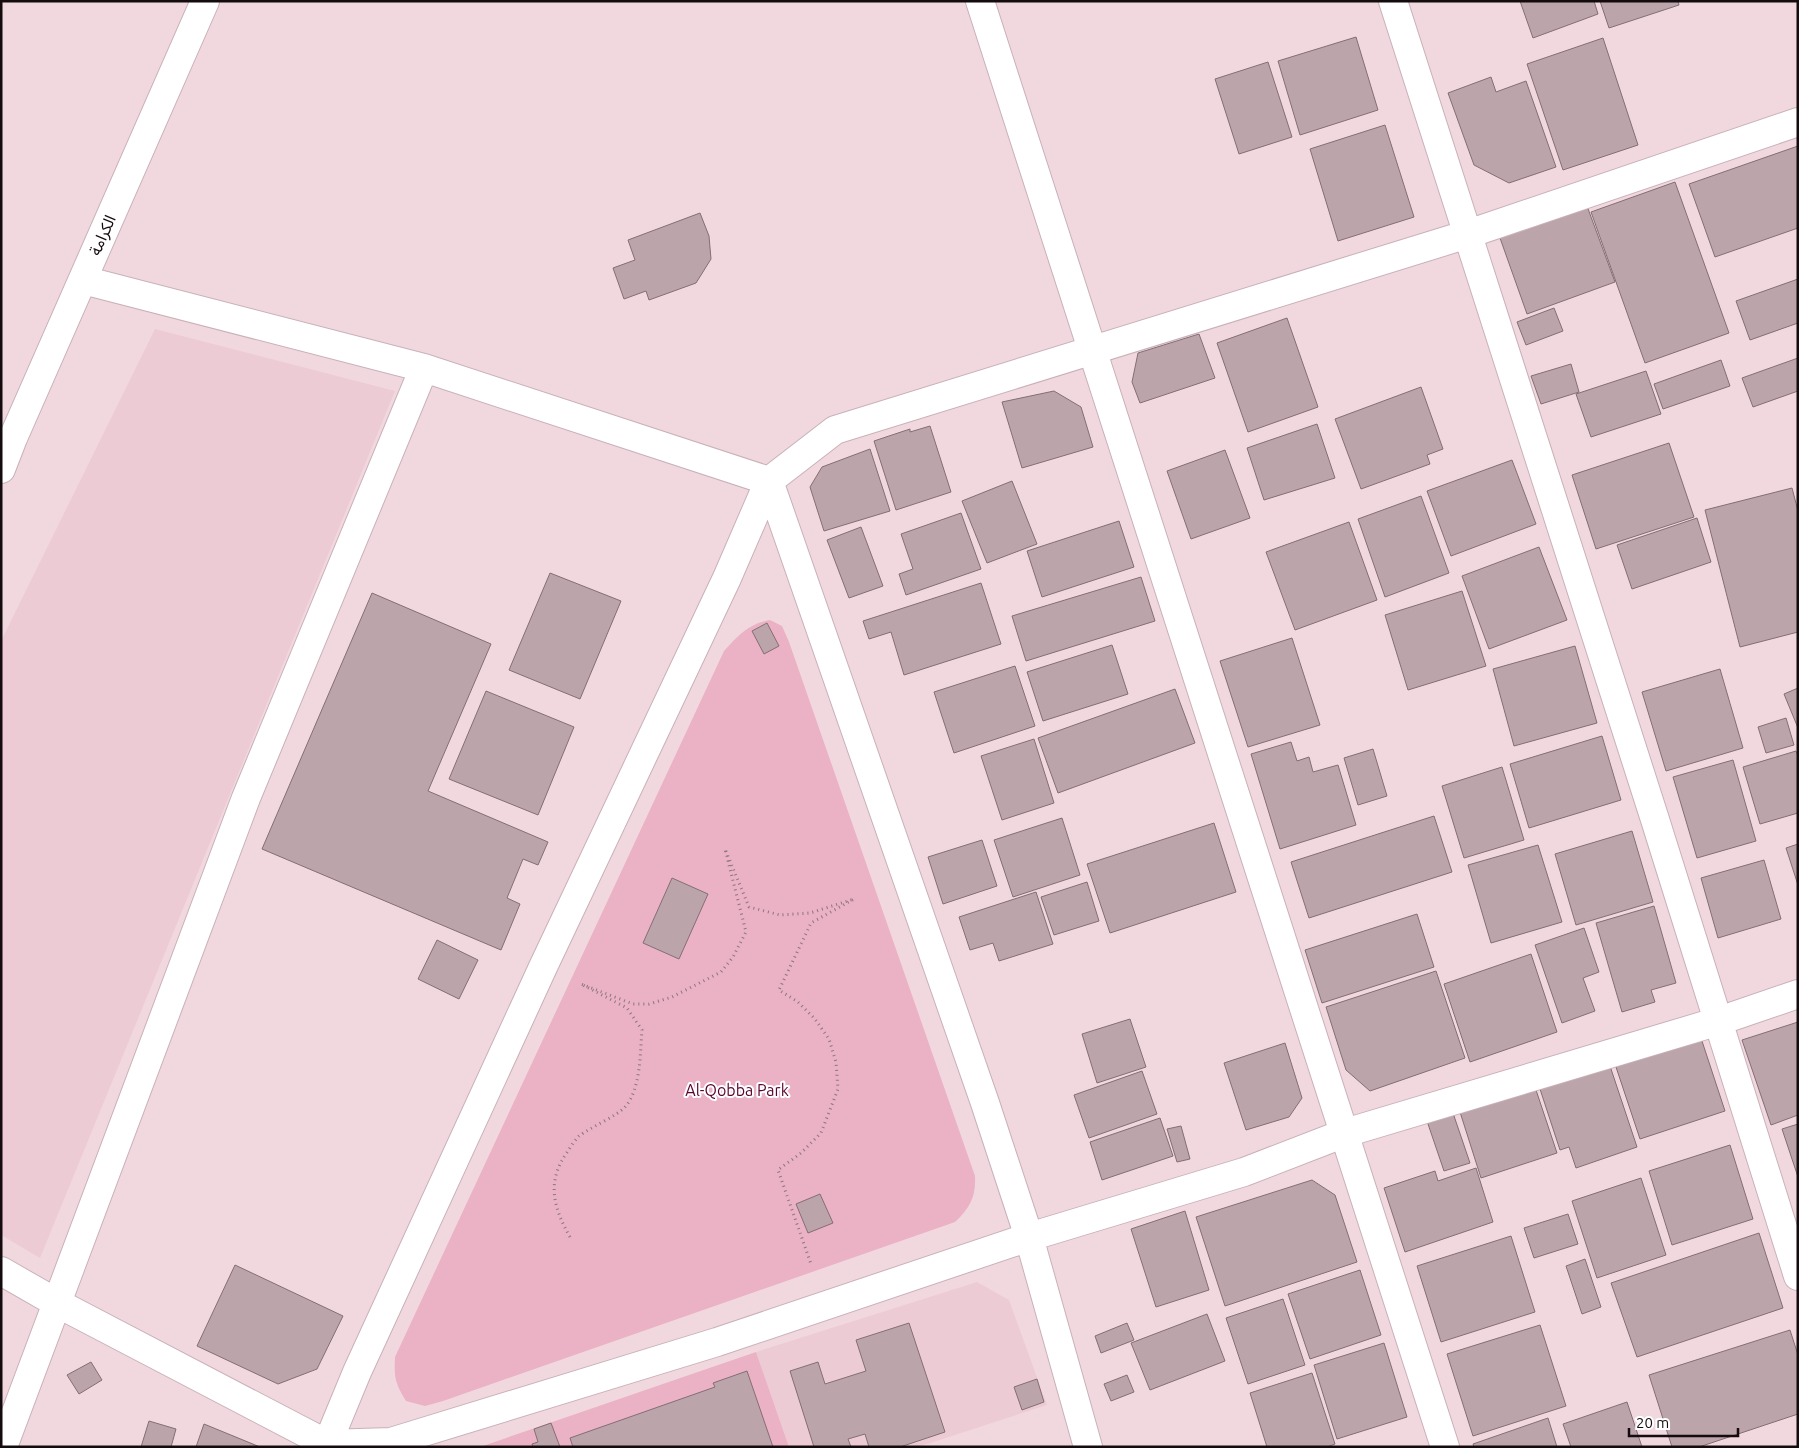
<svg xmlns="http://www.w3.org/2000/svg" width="1799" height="1448" viewBox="0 0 1799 1448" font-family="Ubuntu,'Noto Sans Arabic',sans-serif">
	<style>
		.built { fill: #edcbd5 }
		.green { fill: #ebb1c4 }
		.building { fill: #bca4ab; stroke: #846e75 }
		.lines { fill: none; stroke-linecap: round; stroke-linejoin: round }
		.minor-casing { stroke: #c9b1b8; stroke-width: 30 }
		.secondary-casing { stroke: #c9b1b8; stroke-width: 30 }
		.path { stroke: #89787d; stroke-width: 3; stroke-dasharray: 1 4; stroke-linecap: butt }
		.minor { stroke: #fff; stroke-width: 28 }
		.secondary { stroke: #fff; stroke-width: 28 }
		.labels { text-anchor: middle; stroke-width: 4; stroke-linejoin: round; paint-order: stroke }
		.street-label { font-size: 16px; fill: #130b0d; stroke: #fff }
		.park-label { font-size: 16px; fill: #59052f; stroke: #fff }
	</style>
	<rect width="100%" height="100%" fill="#f1d8df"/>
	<path class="built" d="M155,329L395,391L40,1258L1,1235V641Z
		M977,1282L1009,1300L1047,1405L918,1447H789L756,1352Z"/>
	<path class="green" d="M770,620L782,626L789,642L975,1176C976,1197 970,1208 955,1222L443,1401L425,1406L406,1401C395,1383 394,1378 395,1357L724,651C739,635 748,624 770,620Z
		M756,1352L789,1447H480Z"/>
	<path class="building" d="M1520,1H1594L1598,14L1533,38Z
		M1600,1H1678L1679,5L1609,28Z
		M1356,37L1378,110L1300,135L1278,61Z
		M1603,38L1638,145L1563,170L1527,64Z
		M1268,62L1292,137L1239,154L1215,79Z
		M1491,77L1496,92L1526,81L1556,167L1509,183L1474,165L1448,93Z
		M1385,125L1414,217L1338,241L1310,149Z
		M1798,146V228L1715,257L1689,184Z
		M1675,182L1729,333L1645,363L1591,212Z
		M1587,206L1615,282L1527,314L1500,238Z
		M700,213L709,236L711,259L696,283L649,300L646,291L624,299L613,268L635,260L628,240Z
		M1798,279V323L1750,340L1736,301Z
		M1554,308L1563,331L1526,345L1517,322Z
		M1287,318L1318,407L1248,432L1217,343Z
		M1199,334L1215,378L1140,403L1132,382L1138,353Z
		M1798,358V391L1753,407L1742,378Z
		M1721,360L1730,386L1663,409L1654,384Z
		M1571,364L1579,392L1541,404L1531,376Z
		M1646,371L1661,414L1591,437L1576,394Z
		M1421,387L1443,449L1427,455L1430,464L1361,489L1335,419Z
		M1054,391L1081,407L1093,447L1022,468L1002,402Z
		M1317,424L1335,478L1264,500L1247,448Z
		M930,426L951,492L896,510L874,441L910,429V432Z
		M1669,443L1694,517L1596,549L1572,475Z
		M870,449L890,511L824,531L810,487L822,467Z
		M1225,450L1250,518L1191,539L1167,471Z
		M1512,460L1536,524L1451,556L1427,491Z
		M1012,481L1037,544L987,563L962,501Z
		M1792,488L1798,511V632L1740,647L1705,510Z
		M1421,496L1449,573L1385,597L1358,519Z
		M961,513L981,569L906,595L899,574L913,569L901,534Z
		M1697,518L1711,562L1632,589L1617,545Z
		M1119,521L1134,567L1042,597L1027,551Z
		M1349,522L1377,600L1295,630L1266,552Z
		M861,527L883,586L849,598L827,540Z
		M1539,547L1567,620L1489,649L1462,576Z
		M550,573L621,601L580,699L509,670Z
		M1141,577L1155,621L1026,661L1012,616Z
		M981,583L1001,644L904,675L891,632L869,639L863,621Z
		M1462,591L1486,666L1408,690L1385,615Z
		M372,593L491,644L428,791L548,842L538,865L523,859L507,898L520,904L501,950L262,849Z
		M767,623L779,646L764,654L752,631Z
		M1292,638L1320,725L1248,747L1220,661Z
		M1112,645L1128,694L1043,721L1027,672Z
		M1575,646L1597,723L1514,746L1493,669Z
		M1015,666L1035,726L954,753L934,692Z
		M1720,669L1743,748L1666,771L1642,692Z
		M1798,688V728L1784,694Z
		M1175,689L1195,743L1058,793L1038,738Z
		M486,691L574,727L538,815L449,779Z
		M1786,718L1794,745L1766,753L1758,727Z
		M1602,736L1621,800L1529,828L1510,764Z
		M1034,739L1054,803L1002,820L981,756Z
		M1291,742L1297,761L1309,757L1313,772L1338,765L1356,825L1280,849L1251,754Z
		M1373,749L1387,796L1358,805L1344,758Z
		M1796,751L1798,756V813L1760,824L1743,767Z
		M1733,760L1756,841L1697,858L1673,777Z
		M1502,767L1524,840L1464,858L1442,786Z
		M1434,816L1452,872L1309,918L1291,862Z
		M1062,818L1080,875L1013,897L994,840Z
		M1214,823L1236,892L1110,933L1087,864Z
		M1632,831L1653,902L1576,925L1555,854Z
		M982,840L997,886L943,904L928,857Z
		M1798,844V885L1786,848Z
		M1538,845L1562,922L1491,943L1468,865Z
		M1764,860L1781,919L1718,938L1701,878Z
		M672,878L708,894L679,959L643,943Z
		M1087,882L1099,921L1054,935L1041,897Z
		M1036,892L1053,944L999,961L993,943L970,950L959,917Z
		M1654,906L1676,983L1651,990L1655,1002L1622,1012L1596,923Z
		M1417,914L1434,967L1322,1003L1305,950Z
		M1584,928L1599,972L1583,978L1595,1011L1562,1023L1535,945Z
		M437,940L478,960L459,999L418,979Z
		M1531,954L1557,1032L1470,1062L1444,984Z
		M1436,971L1465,1058L1370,1091L1346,1070L1326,1007Z
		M1130,1019L1146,1067L1097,1083L1082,1034Z
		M1798,1022V1115L1771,1125L1742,1040Z
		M1700,1035L1725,1111L1640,1139L1615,1064Z
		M1285,1043L1302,1098L1289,1117L1246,1130L1224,1063Z
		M1609,1063L1637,1147L1576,1168L1569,1147L1560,1150L1539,1086Z
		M1142,1071L1157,1114L1089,1138L1074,1095Z
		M1535,1087L1557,1153L1481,1178L1460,1112Z
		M1453,1113L1470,1163L1444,1171L1427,1121Z
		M1160,1118L1173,1156L1102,1180L1090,1142Z
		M1798,1124V1177L1782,1129Z
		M1181,1126L1190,1159L1177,1162L1167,1129Z
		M1730,1145L1753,1219L1672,1245L1649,1171Z
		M1476,1168L1493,1222L1405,1252L1384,1188L1435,1171L1438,1181Z
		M1641,1178L1666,1255L1597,1278L1572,1201Z
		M1312,1180L1335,1195L1357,1262L1225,1306L1196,1217Z
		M820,1194L833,1223L808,1233L796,1204Z
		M1185,1211L1209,1290L1156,1307L1131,1229Z
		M1568,1214L1578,1244L1534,1258L1524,1228Z
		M1759,1233L1783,1308L1637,1357L1611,1283Z
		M1511,1236L1535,1312L1441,1342L1417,1266Z
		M1585,1259L1601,1307L1582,1314L1566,1266Z
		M235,1265L343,1316L317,1369L278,1384L197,1346Z
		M1360,1270L1381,1335L1310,1359L1288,1294Z
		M1283,1299L1305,1365L1248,1384L1226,1318Z
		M1207,1314L1225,1361L1150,1390L1131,1343Z
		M909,1323L945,1432L900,1447H869L865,1434L848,1439L851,1447H814L790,1371L818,1362L825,1384L866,1371L856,1340Z
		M1127,1323L1134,1340L1101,1353L1095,1336Z
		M1540,1325L1566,1406L1473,1436L1447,1354Z
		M1790,1330L1798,1355V1414L1699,1447H1672L1649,1375Z
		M1384,1343L1407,1417L1337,1439L1314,1365Z
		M91,1362L102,1380L79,1394L67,1375Z
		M747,1371L773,1447H573L570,1438L715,1387L713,1383Z
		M1312,1373L1335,1444L1327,1447H1267L1250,1393Z
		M1127,1375L1134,1392L1111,1401L1104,1384Z
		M1037,1379L1044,1402L1022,1410L1014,1387Z
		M1627,1402L1642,1447H1571L1563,1424Z
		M1548,1418L1557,1447H1474L1473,1444Z
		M149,1421L176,1429L171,1447H141Z
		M551,1423L560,1447H533L532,1444L538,1442L534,1429Z
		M204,1424L260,1447H196Z"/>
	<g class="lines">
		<g class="minor-casing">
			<path id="minor" d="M980,1L1445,1447
				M1393,1C1530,426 1666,850 1798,1276
				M83,280L424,368L769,481
				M769,481L985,1103L1029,1237L1088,1447
				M1,1271L57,1303L327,1444L391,1442L717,1342L1029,1237L1244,1172L1345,1133L1719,1021L1798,994
				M3,1447L246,798L424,368
				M326,1447L357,1372L543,967L727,578L769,481L835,430L1468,234L1798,122"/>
		</g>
		<g class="secondary-casing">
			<path id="secondary" d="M1,469L13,438L205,1"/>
		</g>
		<path class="path" d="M570,1237C553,1207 546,1181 568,1151C571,1146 575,1140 579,1136C591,1127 617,1116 625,1107C641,1089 640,1053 642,1030L627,1008L581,984L633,1004H649L672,997L721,972L733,957L746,932L725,849L749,907L780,915L810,913L854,899L811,923L779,990L798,1002L815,1019L829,1039L836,1062L838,1089L821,1133L801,1153L778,1170L811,1264"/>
		<use href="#minor" class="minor"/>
		<use href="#secondary" class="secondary"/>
	</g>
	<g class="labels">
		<g class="street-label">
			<text transform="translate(102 235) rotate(-66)" y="6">الكرامة</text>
		</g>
		<g class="park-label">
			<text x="737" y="1096">Al-Qobba Park</text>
		</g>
	</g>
	<rect width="1799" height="1448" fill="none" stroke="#130b0d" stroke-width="5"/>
	<path d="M1629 1428v8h109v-8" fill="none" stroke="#130b0d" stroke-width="2.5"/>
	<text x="1636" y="1428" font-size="15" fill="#130b0d" stroke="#ffffff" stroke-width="4" paint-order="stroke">20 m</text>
</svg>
